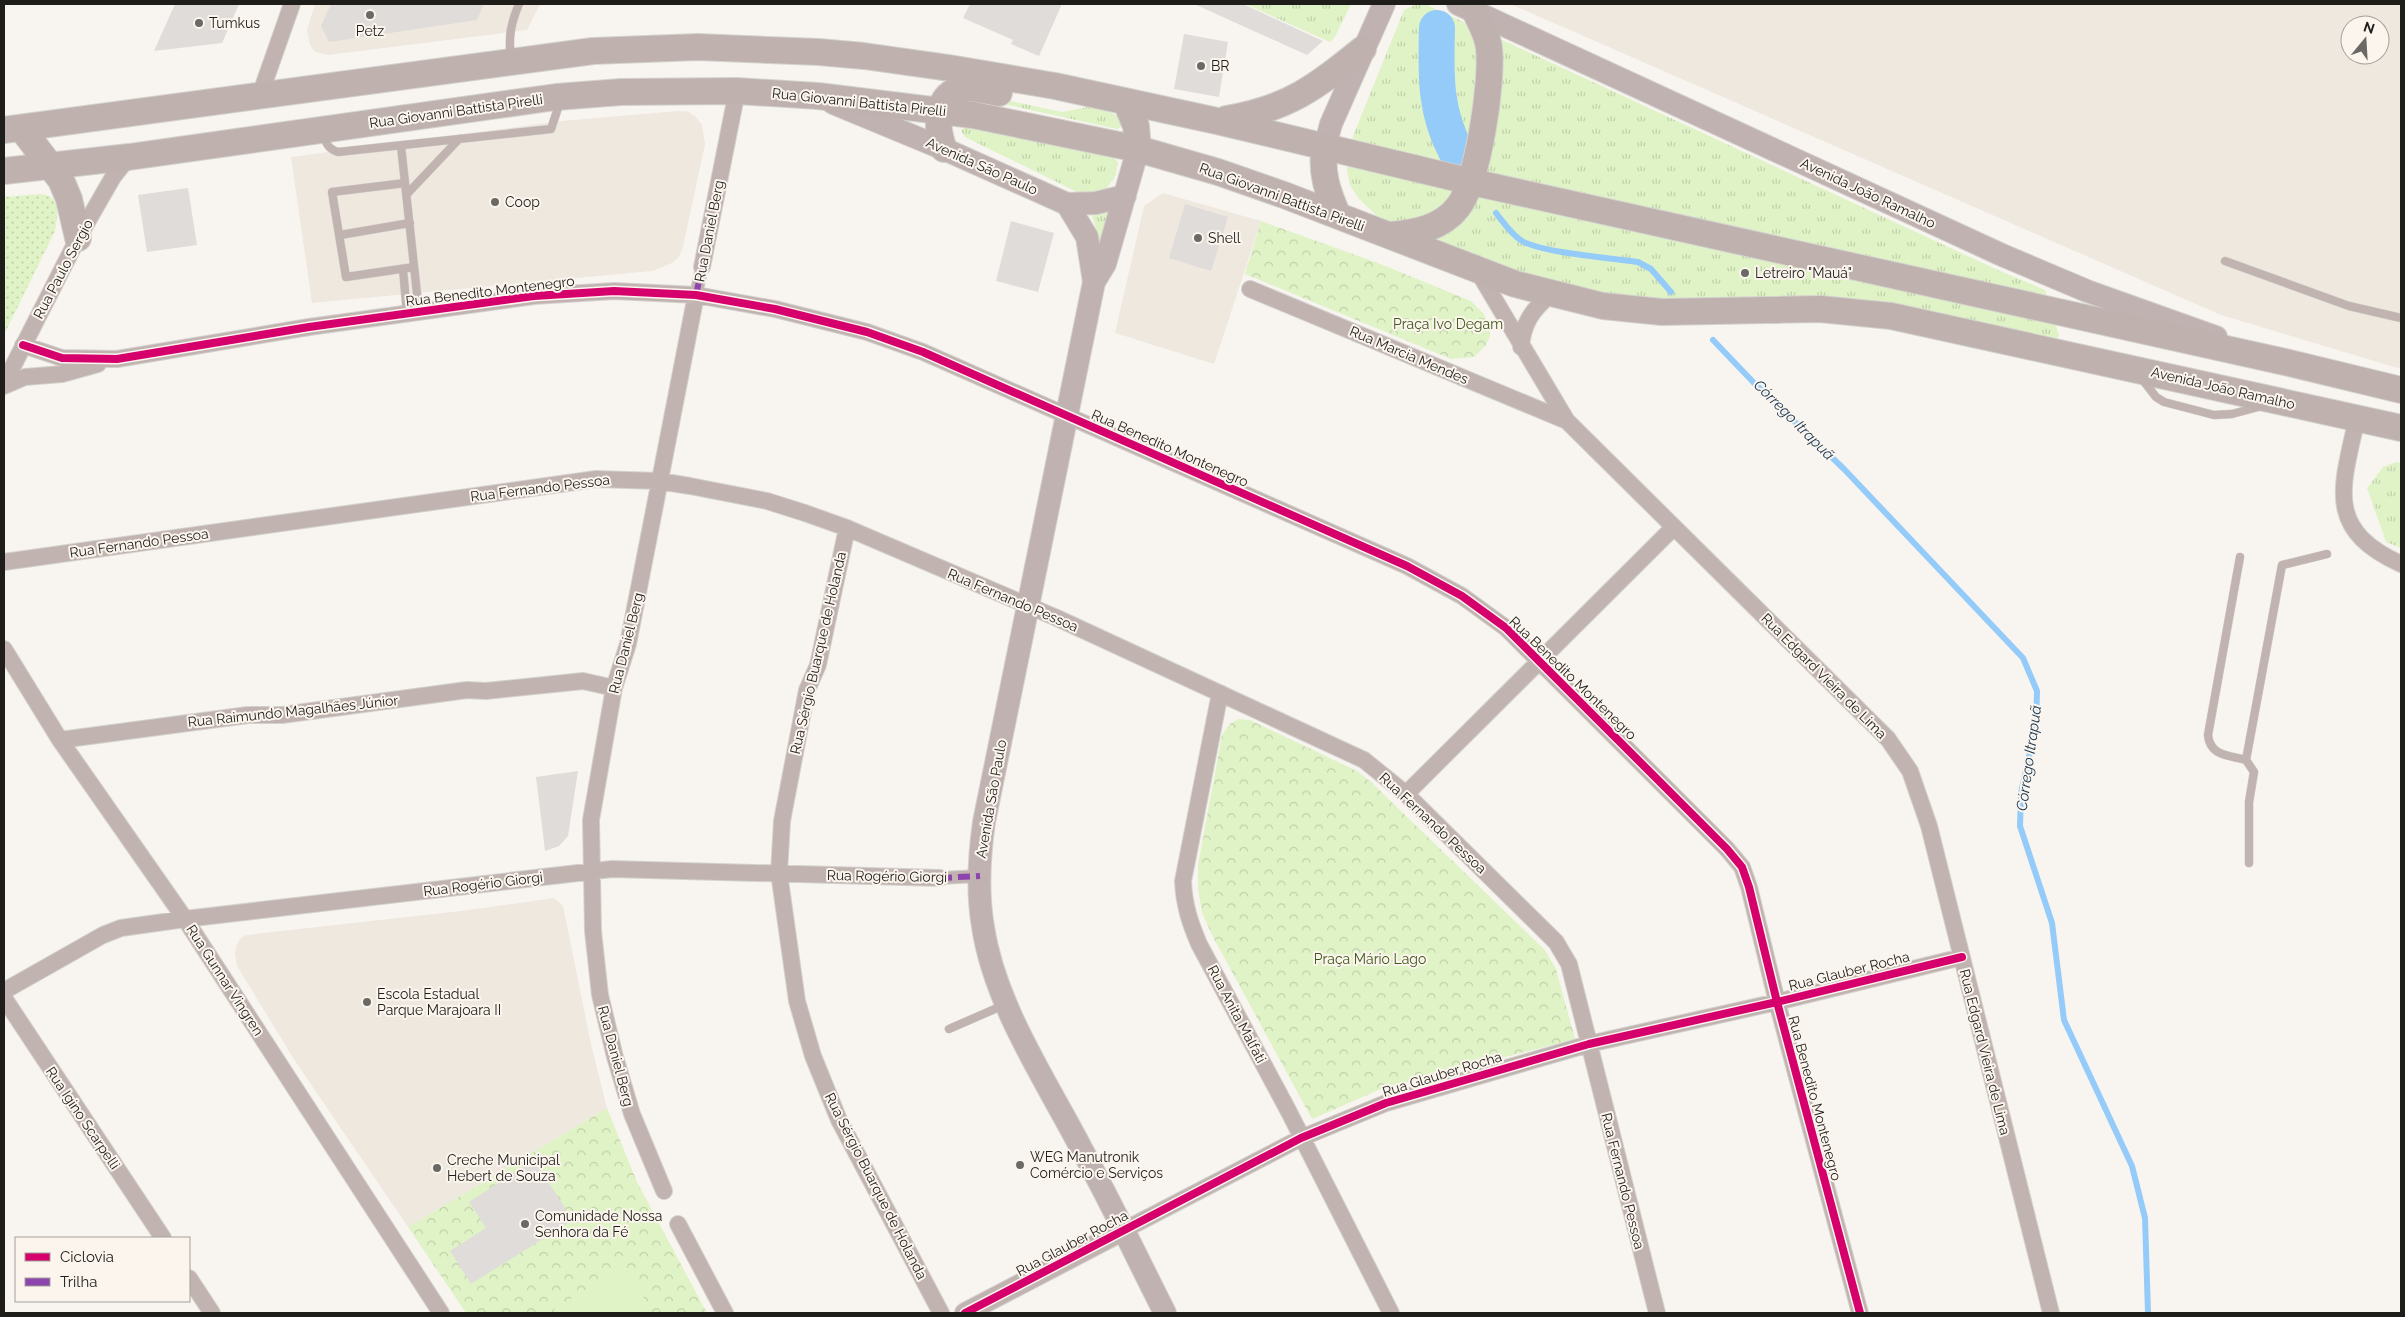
<svg xmlns="http://www.w3.org/2000/svg" width="2405" height="1317" viewBox="0 0 2405 1317" font-family="Raleway,sans-serif">
	<style>
		.built { fill: #eee8df; fill-rule: evenodd }
		.grass { fill: url(#grass-tufts) }
		.forest { fill: url(#forest-crowns) }
		.garden { fill: url(#garden-dots) }
		.pitch { fill: #e0f3c7 }
		.lines { fill: none; stroke-linecap: round; stroke-linejoin: round }
		.stream { stroke: #95cbf9; stroke-width: 6 }
		.river { stroke: #95cbf9; stroke-width: 36 }
		.building { fill: #dfdcd9 }
		.service-casing { stroke: #d4d2cf; stroke-width: 9 }
		.pedestrian-casing { stroke: #d4d2cf; stroke-width: 14 }
		.minor-casing { stroke: #d4d2cf; stroke-width: 18 }
		.tertiary-casing { stroke: #d4d2cf; stroke-width: 22 }
		.secondary-casing { stroke: #d4d2cf; stroke-width: 24 }
		.trunk-casing { stroke: #d4d2cf; stroke-width: 28 }
		.service { stroke: #c1b3b0; stroke-width: 8 }
		.pedestrian { stroke: #c1b3b0; stroke-width: 12 }
		.minor { stroke: #c1b3b0; stroke-width: 16 }
		.tertiary { stroke: #c1b3b0; stroke-width: 20 }
		.secondary { stroke: #c0b2b0; stroke-width: 22 }
		.trunk { stroke: #bfb1ae; stroke-width: 26 }
		.quiet { stroke: #8e44ad; stroke-width: 6; stroke-dasharray: 12 6; stroke-linecap: butt }
		.cycleway-casing { stroke: #fbf5ee; stroke-width: 11 }
		.cycleway { stroke: #d6006c; stroke-width: 8 }
		.poi-dot { fill: #6b6965; stroke: #fbf5ee; stroke-width: 2 }
		.labels { text-anchor: middle; stroke-width: 4; stroke-linejoin: round; paint-order: stroke }
		.poi-label { font-size: 14px; fill: #1f1d1a; stroke: #fbf5ee; text-anchor: start }
		.street-label { font-size: 14px; fill: #1f1d1a; stroke: #fbf5ee }
		.park-label { font-size: 14px; fill: #40591c; stroke: #fbf5ee }
		.water-label { font-size: 15px; font-style: italic; fill: #163652; stroke: #fbf5ee }
	</style>
	<defs>
		<pattern id="grass-tufts" width="24" height="20" patternUnits="userSpaceOnUse" patternTransform="scale(1.25)"><rect width="24" height="20" fill="#e0f3c7"/><path d="M3 7l-1-3M5 7V3M7 7l1-3M15 17l-1-3M17 17v-4M19 17l1-3" fill="none" stroke="#c0d0aa"/></pattern>
		<pattern id="forest-crowns" width="20" height="18" patternUnits="userSpaceOnUse" patternTransform="scale(1.25)"><rect width="20" height="18" fill="#e0f3c7"/><path d="M2 6a3 3 0 1 1 6 0M12 15a3 3 0 1 1 6 0" fill="none" stroke="#c0d0aa"/></pattern>
		<pattern id="garden-dots" width="8" height="8" patternUnits="userSpaceOnUse" patternTransform="scale(1.25)"><rect width="8" height="8" fill="#e0f3c7"/><path d="M2 2h.1M6 6h.1" fill="none" stroke="#c0d0aa" stroke-width="1.8" stroke-linecap="round"/></pattern>
	</defs>
	<rect width="100%" height="100%" fill="#f8f5f1"/>
	<path class="built" d="M315,4H540L527,30L328,55L315,52L310,45L307,30Z
		M1510,4H2401V369L2221,315ZM2350,25H2380V55H2350Z
		M678,111H687L695,116L702,125L705,144L683,247L679,257L672,263L652,271L312,303L291,157L561,121Z
		M1163,193L1261,221L1214,364L1115,333L1144,206Z
		M554,898L563,906L591,1044L607,1108L408,1227L295,1061L237,966L235,954L236,946L240,939L246,935L461,911Z"/>
	<path class="grass" d="M1245,4H1351L1335,37L1330,42Z
		M1417,4H1425L2000,271L2045,290L2059,336L2053,342L1572,291L1390,228L1359,199L1350,186L1347,171L1348,155L1353,136L1404,10Z
		M973,93L1062,112L1088,107L1095,108L1110,112L1121,118L1123,126L1117,129L971,97Z
		M965,126L1112,157L1118,162L1116,175L1107,188L1101,192L1079,193L965,137L961,131Z
		M1110,208L1103,242L1100,241L1091,213Z
		M2396,462L2401,463V548L2386,542L2367,488L2383,467Z"/>
	<path class="forest" d="M1261,221L1378,263L1471,301L1484,314L1489,327L1490,336L1486,345L1474,357L1451,359L1245,274Z
		M1238,719L1250,720L1357,771L1371,782L1545,950L1556,969L1575,1039L1381,1089L1312,1119L1213,937L1202,913L1198,888V865L1222,735L1230,724Z
		M607,1108L637,1182L707,1313H466L408,1227Z"/>
	<path class="garden" d="M40,194C62,196 58,214 55,231L4,335V197Z"/>
	<path class="pitch" d="M625,1266L649,1306L637,1313H556L554,1309Z"/>
	<g class="lines">
		<path class="stream" d="M1496,213C1504,223 1511,234 1522,241C1543,253 1611,258 1638,262L1651,269L1671,292
			M1713,340L1755,384L1844,469L2023,658L2037,691L2036,725L2021,793L2020,826L2052,923L2064,1020L2132,1166L2145,1218L2148,1313"/>
		<path class="river" d="M1437,28C1436,73 1434,110 1456,151"/>
	</g>
	<path class="building" d="M175,4H239L222,43L154,51Z
		M331,4H484L477,20L329,42L321,26Z
		M970,4H1062L1039,56L1011,44L1013,40L963,18Z
		M1194,4H1243L1323,41L1307,55Z
		M1184,34L1228,42L1219,97L1174,89Z
		M188,188L197,245L147,252L138,195Z
		M1185,204L1228,217L1211,271L1169,258Z
		M1011,221L1054,233L1038,292L996,281Z
		M578,771L568,836L559,846L545,851L536,777Z
		M534,1160L573,1220L471,1284L450,1251L486,1228L469,1202Z"/>
	<g class="lines">
		<g class="service-casing">
			<path id="service" d="M511,58C508,37 511,23 519,4
				M323,134C326,143 328,149 338,152L551,129L558,108L557,101
				M401,146L419,312
				M405,183L332,192L346,277L414,267
				M407,194L459,139
				M340,235L410,223
				M2225,261L2349,306L2401,318
				M403,269L407,314
				M2142,379L2156,397L2164,402L2214,415L2232,414L2262,406
				M2240,557L2208,735C2210,756 2228,755 2246,760
				M2249,863V802L2254,772L2246,760L2282,565L2327,554
				M949,1029L1004,1005"/>
		</g>
		<g class="pedestrian-casing">
			<path id="pedestrian" d="M696,295L702,267
				M940,878L980,876"/>
		</g>
		<g class="minor-casing">
			<path id="minor" d="M260,95L292,4
				M702,267L737,91
				M1477,270L1567,421L1888,739L1910,771L1929,826L2051,1313
				M1250,289L1567,421
				M23,345L62,358L117,359L309,327L534,296L614,291L696,295L775,309L867,332L923,352L1407,566L1462,596L1506,628L1727,849L1742,867L1749,887L1777,1002L1860,1313
				M1521,347C1523,323 1532,310 1550,295
				M4,384L78,238L113,177L129,157
				M4,386L25,377L62,374L98,364
				M2357,418C2342,487 2324,529 2401,564
				M847,528L818,665L807,690L782,821L779,873L797,1001L813,1056L839,1120L941,1313
				M4,562L596,479L659,481L690,486L767,501L805,513L847,528L1057,618L1364,760L1406,794L1556,942L1569,964L1657,1313
				M4,649L60,740L185,919L441,1313
				M1220,693L1183,881C1184,905 1190,923 1199,944L1289,1112L1391,1313
				M60,740L248,715H282L467,690L486,691L583,681L614,688
				M1406,794L1674,527
				M4,991L103,935L121,928L185,919L612,869L940,878
				M4,998L163,1238
				M664,1191L632,1114L615,1057L600,995L593,931L591,820L614,688L628,644L696,295
				M678,1224L725,1313
				M1124,1230L1301,1138L1386,1103L1589,1044L1777,1002L1962,957
				M189,1278L212,1313"/>
		</g>
		<g class="tertiary-casing">
			<path id="tertiary" d="M965,1313L1124,1230"/>
		</g>
		<g class="secondary-casing">
			<path id="secondary" d="M1458,4L2002,255L2087,291L2216,337
				M833,103L944,149L1067,204L1087,237L1094,282L984,822C979,857 977,892 983,927C995,1005 1045,1079 1081,1148C1111,1202 1137,1258 1165,1313
				M1325,146L1331,124L1384,4
				M1067,204L1096,203L1125,196
				M1094,282L1105,264L1138,149"/>
		</g>
		<g class="trunk-casing">
			<path id="trunk" d="M1126,102L1136,126L1138,149
				M1226,119C1288,109 1316,87 1363,49
				M22,129L61,180L69,199L78,238
				M4,130L593,51L698,47L819,52L864,56L949,68L1055,86L1217,121L1472,182L2285,362L2401,390
				M1325,146C1320,172 1328,193 1338,216
				M944,149C934,124 936,86 972,88C981,89 990,91 999,93
				M4,171L129,157L556,97L621,92L737,91L818,96L973,115L1138,149L1218,172L1284,195L1515,284L1603,306L1662,312L1820,309L1891,316L2401,428
				M1390,235C1415,233 1442,228 1458,207C1478,182 1493,81 1489,48C1488,36 1481,24 1476,13"/>
		</g>
		<use href="#service" class="service"/>
		<use href="#pedestrian" class="pedestrian"/>
		<use href="#minor" class="minor"/>
		<use href="#tertiary" class="tertiary"/>
		<use href="#secondary" class="secondary"/>
		<use href="#trunk" class="trunk"/>
		<path class="quiet" d="M696,295L702,267
			M940,878L980,876"/>
		<g class="cycleway-casing">
			<path id="cycleway" d="M23,345L62,358L117,359L309,327L534,296L614,291L696,295L775,309L867,332L923,352L1407,566L1462,596L1506,628L1727,849L1742,867L1749,887L1777,1002L1860,1313
				M965,1313L1301,1138L1386,1103L1589,1044L1777,1002L1962,957"/>
		</g>
		<use href="#cycleway" class="cycleway"/>
	</g>
	<g class="poi-dot">
		<circle cx="370" cy="15" r="5"/>
		<circle cx="199" cy="23" r="5"/>
		<circle cx="1201" cy="66" r="5"/>
		<circle cx="495" cy="202" r="5"/>
		<circle cx="1198" cy="238" r="5"/>
		<circle cx="1745" cy="273" r="5"/>
		<circle cx="367" cy="1002" r="5"/>
		<circle cx="1020" cy="1165" r="5"/>
		<circle cx="437" cy="1168" r="5"/>
		<circle cx="525" cy="1224" r="5"/>
	</g>
	<g class="labels">
		<g class="poi-label">
			<text x="209" y="28">Tumkus</text>
			<text x="370" y="36" text-anchor="middle">Petz</text>
			<text x="1211" y="71">BR</text>
			<text x="505" y="207">Coop</text>
			<text x="1208" y="243">Shell</text>
			<text x="1755" y="278">Letreiro "Mauá"</text>
			<text x="377" y="999">Escola Estadual<tspan x="377" dy="16">Parque Marajoara II</tspan></text>
			<text x="1030" y="1162">WEG Manutronik<tspan x="1030" dy="16">Comércio e Serviços</tspan></text>
			<text x="447" y="1165">Creche Municipal<tspan x="447" dy="16">Hebert de Souza</tspan></text>
			<text x="535" y="1221">Comunidade Nossa<tspan x="535" dy="16">Senhora da Fé</tspan></text>
		</g>
		<g class="street-label">
			<text transform="translate(859 102) rotate(6)" y="5">Rua Giovanni Battista Pirelli</text>
			<text transform="translate(456 111) rotate(-8)" y="5">Rua Giovanni Battista Pirelli</text>
			<text transform="translate(982 166) rotate(24)" y="5">Avenida São Paulo</text>
			<text transform="translate(1868 193) rotate(25)" y="5">Avenida João Ramalho</text>
			<text transform="translate(1282 197) rotate(20)" y="5">Rua Giovanni Battista Pirelli</text>
			<text transform="translate(709 231) rotate(-79)" y="5">Rua Daniel Berg</text>
			<text transform="translate(63 269) rotate(-62)" y="5">Rua Paulo Sergio</text>
			<text transform="translate(490 291) rotate(-7)" y="5">Rua Benedito Montenegro</text>
			<text transform="translate(1409 355) rotate(23)" y="5">Rua Marcia Mendes</text>
			<text transform="translate(2223 388) rotate(13)" y="5">Avenida João Ramalho</text>
			<text transform="translate(1170 448) rotate(24)" y="5">Rua Benedito Montenegro</text>
			<text transform="translate(540 488) rotate(-7)" y="5">Rua Fernando Pessoa</text>
			<text transform="translate(139 543) rotate(-8)" y="5">Rua Fernando Pessoa</text>
			<text transform="translate(1013 600) rotate(23)" y="5">Rua Fernando Pessoa</text>
			<text transform="translate(626 643) rotate(-76)" y="5">Rua Daniel Berg</text>
			<text transform="translate(818 653) rotate(-77)" y="5">Rua Sérgio Buarque de Holanda</text>
			<text transform="translate(1824 676) rotate(45)" y="5">Rua Edgard Vieira de Lima</text>
			<text transform="translate(1573 678) rotate(44)" y="5">Rua Benedito Montenegro</text>
			<text transform="translate(293 711) rotate(-6)" y="5">Rua Raimundo Magalhães Júnior</text>
			<text transform="translate(991 799) rotate(-80)" y="5">Avenida São Paulo</text>
			<text transform="translate(1433 823) rotate(43)" y="5">Rua Fernando Pessoa</text>
			<text transform="translate(887 876) rotate(1)" y="5">Rua Rogério Giorgi</text>
			<text transform="translate(483 884) rotate(-7)" y="5">Rua Rogério Giorgi</text>
			<text transform="translate(1849 971) rotate(-14)" y="5">Rua Glauber Rocha</text>
			<text transform="translate(225 980) rotate(57)" y="5">Rua Gunnar Vingren</text>
			<text transform="translate(1237 1014) rotate(62)" y="5">Rua Anita Malfati</text>
			<text transform="translate(1985 1052) rotate(76)" y="5">Rua Edgard Vieira de Lima</text>
			<text transform="translate(616 1056) rotate(75)" y="5">Rua Daniel Berg</text>
			<text transform="translate(1442 1074) rotate(-17)" y="5">Rua Glauber Rocha</text>
			<text transform="translate(1815 1098) rotate(75)" y="5">Rua Benedito Montenegro</text>
			<text transform="translate(83 1118) rotate(56)" y="5">Rua Igino Scarpelli</text>
			<text transform="translate(1623 1181) rotate(76)" y="5">Rua Fernando Pessoa</text>
			<text transform="translate(876 1186) rotate(63)" y="5">Rua Sérgio Buarque de Holanda</text>
			<text transform="translate(1072 1243) rotate(-28)" y="5">Rua Glauber Rocha</text>
		</g>
		<g class="park-label">
			<text x="1448" y="329">Praça Ivo Degam</text>
			<text x="1370" y="964">Praça Mário Lago</text>
		</g>
		<g class="water-label">
			<text transform="translate(1794 420) rotate(45)" y="5">Córrego Itrapuã</text>
			<text transform="translate(2029 758) rotate(-82)" y="5">Córrego Itrapuã</text>
		</g>
	</g>
	<rect width="2405" height="1317" fill="none" stroke="#1f1d1a" stroke-width="10"/>
	<rect x="15" y="1237" width="175" height="65" fill="#fbf5ee" stroke="#a39f99"/>
	<rect x="25" y="1253" width="25" height="8" fill="#d6006c" stroke="#a39f99"/>
	<text x="60" y="1262" font-size="15" fill="#1f1d1a">Ciclovia</text>
	<rect x="25" y="1278" width="25" height="8" fill="#8e44ad" stroke="#a39f99"/>
	<text x="60" y="1287" font-size="15" fill="#1f1d1a">Trilha</text>
	<g transform="translate(2365 40) rotate(18)"><circle r="24" fill="#fbf5ee" stroke="#a39f99"/>
	<path d="M0-4L9 19L0 12L-9 19Z" fill="#6b6965"/>
	<text y="-8" font-size="14" font-weight="bold" text-anchor="middle" fill="#1f1d1a">N</text>
	</g>
</svg>
